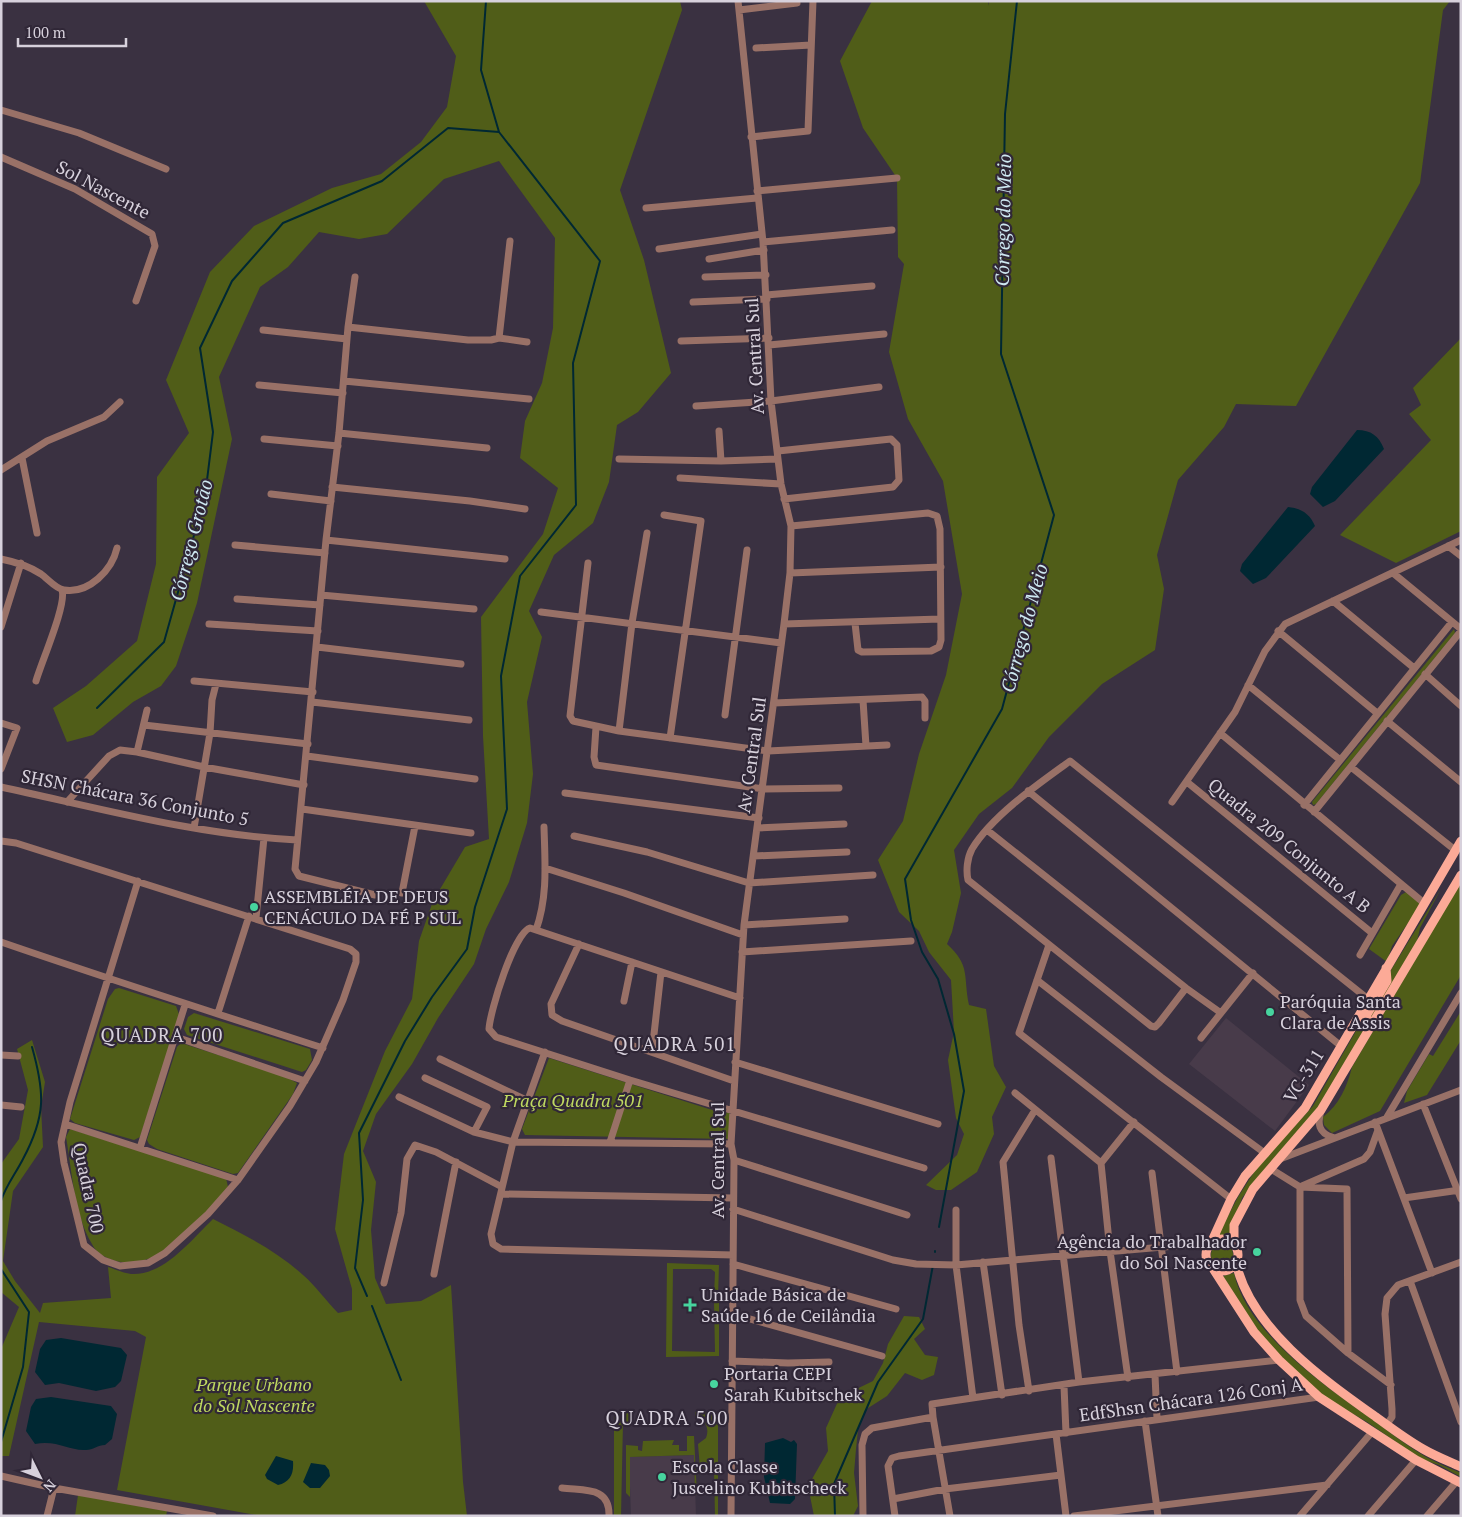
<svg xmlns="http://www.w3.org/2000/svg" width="1462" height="1517" viewBox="0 0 1462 1517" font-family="'PT Serif',serif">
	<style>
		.education { fill: #483b4a }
		.green { fill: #505d18 }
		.water { fill: #002833 }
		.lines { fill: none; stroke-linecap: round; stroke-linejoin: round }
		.stream { stroke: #002833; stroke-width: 2 }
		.minor { stroke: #997167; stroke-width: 7 }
		.major { stroke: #fcaa97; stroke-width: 9 }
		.poi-dot { fill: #47d49e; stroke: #302737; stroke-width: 2 }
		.labels { text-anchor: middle; stroke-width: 4.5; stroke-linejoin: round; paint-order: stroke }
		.street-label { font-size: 18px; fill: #d7d1dc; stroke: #302737 }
		.poi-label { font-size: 18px; fill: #d7d1dc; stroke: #302737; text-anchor: start }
		.park-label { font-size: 18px; font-style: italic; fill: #bfd960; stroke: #302737 }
		.water-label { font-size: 19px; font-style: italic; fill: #cee8f1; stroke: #302737 }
		.neighbourhood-label { font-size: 19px; letter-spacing: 1px; fill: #d7d1dc; stroke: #302737 }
	</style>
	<rect width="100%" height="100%" fill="#3a3141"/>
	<path class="education" d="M1226,1018L1309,1085L1275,1131L1189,1064Z
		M694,1455L696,1516H631L629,1457Z"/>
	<path class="green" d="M424,1H680L682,10L620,190L644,260L671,373L638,412L617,425L609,482L593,523L554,555L529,611L542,637L527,702L533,774L527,823L509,882L486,929L474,964L438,1018L412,1064L376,1114L363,1151L376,1182L371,1230L375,1278L386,1304L421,1301L451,1285L463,1482L467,1516H262L117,1490L146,1337L135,1331L39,1322L9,1456H1V1349L19,1307L1,1292V1164L19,1139L28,1090L17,1049L32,1040L45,1082L41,1107L43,1147L13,1191L3,1261L15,1281L40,1313L43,1303L111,1298L108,1267C115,1269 123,1273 131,1274C164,1276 191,1240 213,1219C245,1235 277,1251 303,1275C316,1286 326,1301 338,1313L352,1310V1289L335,1229L344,1154L385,1051L412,999L419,941L433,901L465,847L489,839L483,736L481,617L543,534L558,488L520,458L525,421L542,383L553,328L555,238L499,161L444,179L387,234L359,239L319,232L288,267L260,287L219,377L232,439L197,603L176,666L161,686L133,702L93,735L67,742L53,708L86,686L137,641L156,564L157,477L189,433L166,380L210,272L254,226L332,188L381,174L421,142L447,107L456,56Z
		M872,1H988L989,6V1H1450L1443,10L1420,183L1296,406L1236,404L1224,427L1178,480L1157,555L1164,589L1155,650L1102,684L1049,737L1012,788L979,814L954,850L961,893L952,932L947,944C971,966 963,976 969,1005L986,1009L994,1066L1006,1087L992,1117L994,1134L977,1172L951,1190H936L926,1185L957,1155L964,1134L956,1118L948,1060L954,1032L951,980L929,952L919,931L899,912L878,860L903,821L919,754L946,675L962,594L943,481L908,419L889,352L904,264L898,257L897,178L863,128L840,61Z
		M1461,338V531L1396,563L1340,535L1431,440L1409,414L1421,405L1413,388Z
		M1454,629L1455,633L1316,804L1313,805L1312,802Z
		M1461,882V975L1380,1111L1332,1133L1324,1125L1323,1117C1339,1105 1347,1087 1352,1067Z
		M1441,889L1420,928L1417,941L1371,1020L1368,1021L1387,986L1391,970Z
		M1406,892L1420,903V906L1392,946L1387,962L1369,949L1401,895Z
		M119,988L176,1006L180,1017L140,1137L134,1140L75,1123L70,1119L108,999L115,989Z
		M1461,1011V1040L1427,1095L1404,1103L1407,1091L1429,1054L1433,1056Z
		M194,1013L310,1049L312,1060L306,1070L302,1072L187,1035L184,1029L188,1017Z
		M1360,1024L1365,1028L1314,1115L1267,1166L1242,1198L1230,1235H1218L1238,1197L1258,1166L1313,1106Z
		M181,1043L286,1077L297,1083L293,1094L238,1173L233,1174L157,1149L149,1144L147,1140L177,1047Z
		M549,1058L712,1110L730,1113L729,1139L525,1135L522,1129Z
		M70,1129L226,1178L228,1187C202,1218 163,1272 116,1261C107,1259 96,1253 92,1244C74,1214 72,1171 66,1137Z
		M1211 1255a11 11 0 1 1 22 0a11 11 0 1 1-22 0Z
		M667,1263L719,1265L718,1297H714L715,1272L711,1269H673L672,1351L715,1352L714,1301H719V1356L666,1357Z
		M1234,1273C1246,1333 1329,1389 1376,1422C1392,1434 1409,1447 1426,1457C1437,1463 1449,1468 1461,1473V1477L1439,1465L1421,1459L1367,1422L1319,1394L1264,1340L1223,1276Z
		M904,1316L919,1317L925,1329L914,1339L925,1355L938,1357L934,1375L922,1380L905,1373L887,1396L865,1410L858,1430L856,1449L854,1473L858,1506L853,1516H814L808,1486L828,1451L826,1428L840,1397L873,1381L883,1363L888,1344Z
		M614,1412L632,1413L630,1426L623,1422L621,1516H614Z
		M695,1412H718V1516H715L714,1469H700L698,1444L706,1438C710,1428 705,1419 695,1417Z
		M687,1436H694L697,1495H695L694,1455L630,1457V1497L626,1493V1445L638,1446V1450L642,1451L643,1441L674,1440L672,1445H679V1451H687Z
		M78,1495L167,1511L166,1516H75Z"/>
	<path class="water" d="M1357,430C1371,430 1379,436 1384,449L1335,501L1323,507L1310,494L1312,487Z
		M1288,507C1301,508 1310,514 1315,526L1266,578L1253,584L1240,571L1242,564Z
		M61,1338L121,1348L127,1355L121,1381L115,1387L96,1391L59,1383L45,1385L35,1372L40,1349L46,1340Z
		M51,1397L111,1406L117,1414L112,1439L105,1445C98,1445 93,1450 86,1450C68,1451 58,1440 35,1444L26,1431L31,1407L36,1399Z
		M783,1438L791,1442L794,1440L797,1444L795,1499L790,1504L770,1503L764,1477L765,1443Z
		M276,1456L293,1461C294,1474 290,1482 278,1485L267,1479L265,1475Z
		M311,1463L325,1465L329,1470L330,1476L320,1488H310L303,1482Z"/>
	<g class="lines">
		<path class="stream" d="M97,708L164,642L205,496L213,432L200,348L232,281L283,223L382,181L448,128L499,132
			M1,1201C5,1187 16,1173 23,1159C46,1116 45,1093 32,1047
			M939,1227L964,1091L954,1034L938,979L922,952L911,920L905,879L1002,709L1054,515L1001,354L1005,114L1017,1
			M935,1252V1251
			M1,1269L29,1312L23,1367L1,1442
			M367,1296L355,1268L363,1200L359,1133L405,1041L432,997L467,949L475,907L507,809L501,676L520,576L576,505L573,363L600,261L499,132L481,70L486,1
			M372,1306L401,1380
			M835,1516L834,1484L878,1382L923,1319L933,1265"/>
		<path class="minor" d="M739,10L797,3
			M756,48L811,45
			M1,110L79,133L166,169
			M751,137L808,131L813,1
			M1,157L75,189L152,234L155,246L136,301
			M757,191L897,178
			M646,208L757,198
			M763,242L892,230
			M659,249L762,234
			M709,259L764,250
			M355,277L348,327L339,433L326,540L295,869L299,876L375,895
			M705,277L766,275
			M766,295L872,286
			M693,302L767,299
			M348,327L468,340H491L499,338L527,342
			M263,330L347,339
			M499,338L510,241
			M681,341L769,338
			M769,345L884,334
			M344,381L529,399
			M259,385L343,393
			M696,406L771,401L879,387
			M719,431L721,461
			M339,433L487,448
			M264,439L338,446
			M778,451L891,439L897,445L899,480L893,487L784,499
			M22,458L37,533
			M619,459L721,461L778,459
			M1,470L47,441L104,417L120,402
			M680,478L781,484
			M332,487L470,501L525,509
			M271,494L331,501
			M664,515L701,521L670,738
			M791,526L928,513L937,516L940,529L941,640L939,647L931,651L862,652L858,650L855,623
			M326,540L505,559
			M235,545L325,553
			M1448,546L1461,556
			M1,559C16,562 29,566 41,574C48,579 56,589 64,590C89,594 112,570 117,548
			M588,563L570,716L573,721L619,731L768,751L887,745
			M790,573L941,567
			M1393,573L1461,629
			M321,595L474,609
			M237,599L320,605
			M1333,601L1414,668
			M541,612L781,643
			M209,624L318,631
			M784,624L940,619
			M1,627L21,563
			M1278,631L1377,713
			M317,647L461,664
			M1425,674L1461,706
			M36,681C41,663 67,604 62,590
			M194,681L313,692
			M1248,685L1339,759
			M863,700L866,746
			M312,702L469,720
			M774,703L922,697L925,701V718
			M725,715L747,550
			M1387,721L1461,782
			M1,723L17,728L1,769
			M144,725L308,744
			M596,727L594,757L596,765L764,789L839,788
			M619,731L632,623L647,533
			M1220,733L1424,903
			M137,752L147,710
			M307,756L475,779
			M1351,767L1455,850
			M1187,782L1372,933
			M1,787C99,808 197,835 297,840
			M1028,791L1341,1046
			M565,793L759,818
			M67,802L109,756L120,750L137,752L204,767L304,785
			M1172,802L1235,712L1265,651L1285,624L1461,540
			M1304,805L1452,622
			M302,809L471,833
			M1314,812L1461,631
			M194,828L210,733L212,700L216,684
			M757,828L844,824
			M987,830L1186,988L1221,1013
			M574,836L647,852L749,883L873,875
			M1,841L16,843L350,949L356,954V962L343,1000L316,1062L290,1106L238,1180L208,1214L165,1253L148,1263L120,1266L103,1260L84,1245L64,1163L61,1142L70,1102L138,881
			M754,856L847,852
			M545,868L624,893L743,935
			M402,893L415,826
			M256,918L264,838
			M744,925L845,919
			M536,930C548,896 545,863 544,827
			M1,942C108,979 215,1013 323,1048
			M579,944L551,1004L552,1015L562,1021L734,1081
			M1049,945L1019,1033L1231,1199
			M742,952L911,941
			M1360,955L1401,884
			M1037,980L1161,1077L1266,1154
			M1186,988L1159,1023L1155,1027L1151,1026L968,880C966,871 967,858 972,849C992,816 1038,784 1070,761L1368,999
			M740,998L530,928C514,933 490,1011 489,1029L496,1037L630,1080L924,1168
			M624,1001L632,962
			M218,1013L249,916
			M176,1037L305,1081
			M1201,1038L1253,973
			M545,1052L513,1142L491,1234L493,1244L501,1249L733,1255
			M652,1052L661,972
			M1,1055L18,1056
			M440,1059L526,1100
			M735,1062L938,1124
			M425,1078L487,1107L474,1132
			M1015,1093L1101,1163
			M399,1097L474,1132L513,1142L731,1144
			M1423,1104L1461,1199
			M1,1105L21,1107
			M1321,1111C1317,1124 1319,1133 1332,1137
			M1387,1117L1461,993
			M1375,1122L1432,1273
			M65,1124L238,1180
			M610,1142L630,1080
			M140,1148L185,1005
			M1051,1158L1079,1382
			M1280,1159L1461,1090
			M734,1160L907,1215
			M1271,1169L1300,1187L1347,1189L1348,1353
			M1152,1173L1177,1372
			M1302,1186L1364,1159L1370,1152L1378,1130
			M1300,1187V1300L1306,1316L1348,1353L1391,1385
			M501,1194L733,1198
			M1404,1198L1460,1190
			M733,1209L893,1260L916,1264L956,1265L1198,1244L1207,1248
			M956,1210V1265L973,1398
			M983,1262L1002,1395
			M733,1264L896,1309
			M434,1274L456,1162
			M1410,1281L1461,1422
			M384,1283L401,1213L407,1159L415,1145L436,1152L502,1187
			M732,1314L882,1356
			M732,1361L788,1363L829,1362
			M1155,1375L1157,1419
			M1128,1378L1110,1251L1101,1163L1134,1122
			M1064,1386L1066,1433
			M1029,1391L1019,1325L1003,1162L1035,1110
			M1145,1421L1158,1516
			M1387,1424L1392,1417V1409L1385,1314L1387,1298L1398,1285L1461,1262
			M1056,1434L1066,1516
			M1,1476L54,1488L213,1516
			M562,1488C584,1491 610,1486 609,1516
			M893,1499L945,1489L1061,1475
			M47,1516L54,1488
			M731,1516L734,1160L731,1144L744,925L784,624L790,573L791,526L781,484L771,401L763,242L738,1
			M863,1516L862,1445L865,1434L872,1428L933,1417
			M895,1516L888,1466L892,1458L899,1456L1319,1397
			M950,1516L933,1417L932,1404L1079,1382L1279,1360
			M1074,1516L1327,1485
			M1300,1516L1372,1432
			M1368,1516L1416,1460
			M1427,1516L1457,1481"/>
		<path class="major" d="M1374,1021L1369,1023L1366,1016L1387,981L1386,968
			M1206 1255a16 16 0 1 1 32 0a16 16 0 1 1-32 0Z
			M1211,1243L1231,1199L1245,1176L1305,1108L1461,841
			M1234,1244V1225L1253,1189L1321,1110L1461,875
			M1236,1263C1251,1329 1324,1380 1376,1417C1391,1428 1407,1440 1423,1449C1435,1456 1448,1461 1461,1467
			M1214,1270L1254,1332L1279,1360L1319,1397L1416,1460L1461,1483"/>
	</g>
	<g class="poi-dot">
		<circle cx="254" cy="907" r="5"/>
		<circle cx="1270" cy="1012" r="5"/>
		<circle cx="1257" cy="1252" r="5"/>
		<path d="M687.5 1297.5h5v5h5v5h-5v5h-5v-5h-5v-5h5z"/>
		<circle cx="714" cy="1384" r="5"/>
		<circle cx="662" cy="1477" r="5"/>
	</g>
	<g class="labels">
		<g class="street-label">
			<text transform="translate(103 190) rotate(28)" y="6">Sol Nascente</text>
			<text transform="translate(755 356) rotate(-93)" y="6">Av. Central Sul</text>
			<text transform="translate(752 755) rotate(-82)" y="6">Av. Central Sul</text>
			<text transform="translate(135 798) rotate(11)" y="6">SHSN Chácara 36 Conjunto 5</text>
			<text transform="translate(1289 846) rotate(39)" y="6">Quadra 209 Conjunto A B</text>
			<text transform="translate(1304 1076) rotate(-58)" y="6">VC-311</text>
			<text transform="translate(718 1160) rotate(-90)" y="6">Av. Central Sul</text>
			<text transform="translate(88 1188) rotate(78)" y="6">Quadra 700</text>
			<text transform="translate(1191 1400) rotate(-8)" y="6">EdfShsn Chácara 126 Conj A</text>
		</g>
		<g class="poi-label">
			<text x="264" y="903">ASSEMBLÉIA DE DEUS<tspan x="264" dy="21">CENÁCULO DA FÉ P SUL</tspan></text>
			<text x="1280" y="1008">Paróquia Santa<tspan x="1280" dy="21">Clara de Assis</tspan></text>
			<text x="1247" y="1248" text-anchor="end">Agência do Trabalhador<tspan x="1247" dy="21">do Sol Nascente</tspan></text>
			<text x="701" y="1301">Unidade Básica de<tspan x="701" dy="21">Saúde 16 de Ceilândia</tspan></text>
			<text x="724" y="1380">Portaria CEPI<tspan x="724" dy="21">Sarah Kubitschek</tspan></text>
			<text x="672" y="1473">Escola Classe<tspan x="672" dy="21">Juscelino Kubitscheck</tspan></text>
		</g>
		<g class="park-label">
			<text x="573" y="1107">Praça Quadra 501</text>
			<text x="254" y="1391">Parque Urbano<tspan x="254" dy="21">do Sol Nascente</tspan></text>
		</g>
		<g class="water-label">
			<text transform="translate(1003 220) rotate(-89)" y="7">Córrego do Meio</text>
			<text transform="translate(191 540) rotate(-76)" y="7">Córrego Grotão</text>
			<text transform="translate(1024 628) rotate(-75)" y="7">Córrego do Meio</text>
		</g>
		<g class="neighbourhood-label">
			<text x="162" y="1042">QUADRA 700</text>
			<text x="675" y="1051">QUADRA 501</text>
			<text x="667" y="1425">QUADRA 500</text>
		</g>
	</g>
	<rect width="1462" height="1517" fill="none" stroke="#d7d1dc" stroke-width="5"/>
	<g transform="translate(40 1477) rotate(132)" stroke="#302737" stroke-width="4" paint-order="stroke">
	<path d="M0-4L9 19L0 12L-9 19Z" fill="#d7d1dc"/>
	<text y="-8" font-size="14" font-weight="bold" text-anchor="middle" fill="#d7d1dc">N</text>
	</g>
	<path d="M18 38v8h108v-8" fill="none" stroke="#d7d1dc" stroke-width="2.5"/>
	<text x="25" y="38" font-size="15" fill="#d7d1dc" stroke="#302737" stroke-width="4" paint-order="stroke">100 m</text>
</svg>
